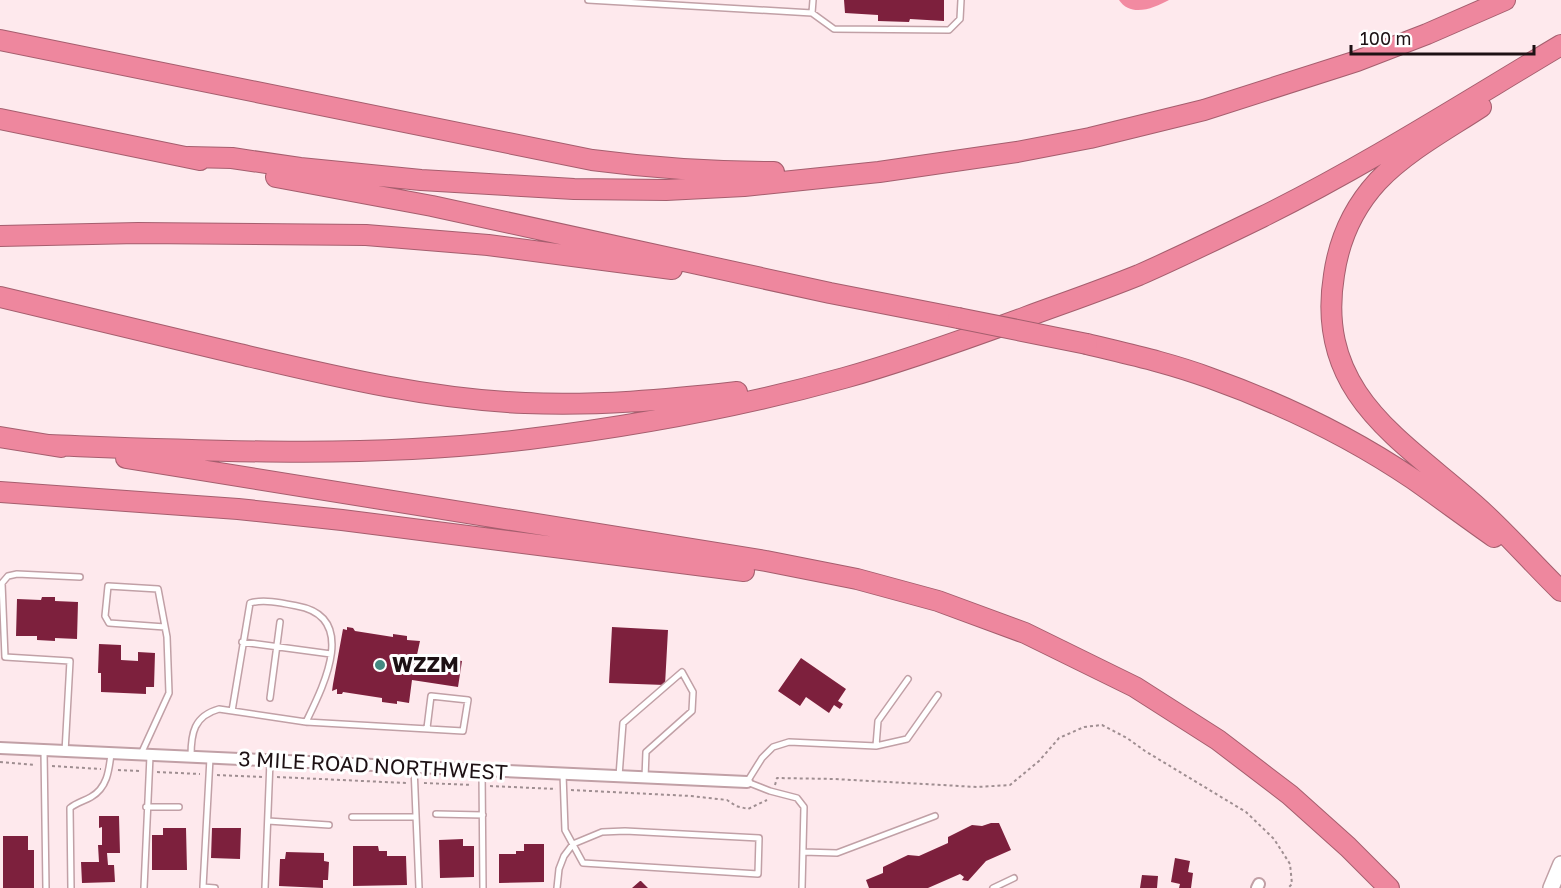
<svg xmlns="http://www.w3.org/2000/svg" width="1561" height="888" viewBox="0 0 1561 888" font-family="'Golos Text',sans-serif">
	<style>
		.water { fill: #f28aa1 }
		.building { fill: #7d203d }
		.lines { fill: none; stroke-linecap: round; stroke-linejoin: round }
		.lane-casing { stroke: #c1a0a6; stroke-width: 8 }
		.street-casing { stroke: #c1a0a6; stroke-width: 14 }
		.secondary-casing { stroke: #c1a0a6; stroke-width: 18 }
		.highway-casing { stroke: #a55e6e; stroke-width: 22 }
		.path { stroke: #9f8e91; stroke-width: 2; stroke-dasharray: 3 3; stroke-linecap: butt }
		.lane { stroke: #fff; stroke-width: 5 }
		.street { stroke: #fff; stroke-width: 10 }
		.secondary { stroke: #fff; stroke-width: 15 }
		.highway { stroke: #ee879e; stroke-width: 20 }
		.highway-bridge-casing { stroke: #a55e6e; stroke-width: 22; stroke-linecap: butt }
		.highway-bridge { stroke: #ee879e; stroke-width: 20 }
		.poi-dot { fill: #438982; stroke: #fff; stroke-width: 2 }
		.labels { text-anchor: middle; stroke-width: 6; stroke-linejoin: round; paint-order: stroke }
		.poi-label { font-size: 21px; font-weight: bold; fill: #1d1114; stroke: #fff; text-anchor: start }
		.street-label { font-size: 21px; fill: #1d1114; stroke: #fff }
	</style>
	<rect width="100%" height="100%" fill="#fee9ed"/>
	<path class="water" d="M1119,0H1169C1154,8 1131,18 1119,0Z"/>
	<path class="building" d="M844,0H944V21L910,19L909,22L878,21V15L845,13Z
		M42,597H55V601L78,602L77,639L55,638V641L37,640V636H16L17,599L41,600Z
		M347,627L353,628L355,631L393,637V634L407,636V640L420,641L415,664L432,667L433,665L440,666L442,658L462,661L458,687L412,680L409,703L397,701V704L382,702V698L343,692L342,694H337V689L332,691L333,684L343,629L347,630Z
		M612,627L668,630L665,685L609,683Z
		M99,644L121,645V660L138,661V652L155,653L154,687H146V694L101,692V673H98Z
		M801,658L846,689L838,701L843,704L840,709L834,705L829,713L806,697L800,706L778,691Z
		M99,816H119L120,853H107L108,865H114L115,882L82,883L81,862H99L98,845H102V827L99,828Z
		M991,823H999L1011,850L986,861L968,881L962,880L964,877L960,874L928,888H869L866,880L883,873V867L908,855L919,856L948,843V837L972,825L982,826Z
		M163,828H186L187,870H152V835H163Z
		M212,828H241L240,859L211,858Z
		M3,836H28V850H34V888H3Z
		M463,839V846H474V877L440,878L439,840Z
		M524,844H544V882L499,883V854H516V851H524Z
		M353,846H378L379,851H387V856H406L407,885L353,886Z
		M286,852L324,853V861L329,862L328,880H323V888L279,886L280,859H285Z
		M1175,858L1190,861L1188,872L1193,873L1191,888H1179L1180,884L1171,882Z
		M1142,875L1158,876L1157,888H1140Z
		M640,881H641L648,888H632Z"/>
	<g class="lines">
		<g class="lane-casing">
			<path id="lane" d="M588,0L812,13L834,29L949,30L960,19L961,0
				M812,13L813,0
				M242,642L331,654
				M270,698L280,622
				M232,711L250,603C264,599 282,603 297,606C359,617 323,687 306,722
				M876,746L878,721L908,679
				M44,751L46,888
				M65,752L70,661L5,657L2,583L8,576L17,574L80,577
				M141,754L169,693L167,637L158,589L108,586L105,616L109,623L165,627
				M191,756C191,733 194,716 219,709L306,722L463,731L468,700L431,696L427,728
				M210,758L203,887L215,888
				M414,767L419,888
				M482,771L483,888
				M619,776L623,723L682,672L693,692L692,711L646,752L645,778
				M146,807H179
				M436,814L483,815
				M352,817H416
				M268,821L329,825
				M803,852L837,853L935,816
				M71,888L70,808C76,803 84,801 91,797C107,788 109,771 111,754
				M144,888L150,756
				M265,888L270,761
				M557,888L559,869L564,856L573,844L602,832L625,831L759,838L758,874L583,863L565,830L563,774
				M802,888L804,807L797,798L770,791L747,782L762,758L773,747L789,742L876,746L907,739L938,695
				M993,888L1014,878"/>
		</g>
		<g class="street-casing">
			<path id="street" d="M0,748L747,782
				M1257,888L1259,884"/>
		</g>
		<g class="secondary-casing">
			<path id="secondary" d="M1551,888L1561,864"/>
		</g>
		<g class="highway-casing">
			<path id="highway" d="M0,40L592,160C653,168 713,172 774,172
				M1481,107C1446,130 1407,151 1378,181C1354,207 1339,240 1334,275C1315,392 1399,438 1474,504C1505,531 1532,563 1561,591
				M0,119L200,160
				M188,157L232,158L300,168L421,180L574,189L666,190L744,186L879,172L1017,152L1090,138L1204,110L1357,61L1427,34L1505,0
				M276,177L432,206L830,293L958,318
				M0,236L138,233L366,235L488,245L672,269
				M0,297C79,316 159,335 239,354C333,376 427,399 525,403C596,406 666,400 737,392
				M1087,344C1128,354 1170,363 1210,378C1280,403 1351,437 1413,479C1440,498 1467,518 1494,537
				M0,437L61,447
				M49,445C208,451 370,459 529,439C633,426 743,406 844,378C905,361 966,339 1026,317C1064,303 1102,290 1139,275C1180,257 1221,237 1262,217C1365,166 1462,104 1561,45
				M126,458L766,561L857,579L938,601L1025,633L1135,687L1218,740L1290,795L1348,847L1389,888
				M0,492L238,509L342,520L744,571"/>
		</g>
		<path class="path" d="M0,762L35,765
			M52,766L101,769
			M118,770L140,771
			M157,772L200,774
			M217,775L263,777
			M277,777L406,783
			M424,783L472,785
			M775,785L777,778L835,779L977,787L1010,785L1039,761L1059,738L1084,727L1102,725L1127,738L1145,751L1246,812L1274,839L1290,864L1292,884L1288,888
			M490,786L556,789
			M571,790L691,796L727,800L736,806L748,809L767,800"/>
		<use href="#lane" class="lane"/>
		<use href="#street" class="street"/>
		<use href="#secondary" class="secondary"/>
		<use href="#highway" class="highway"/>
		<g class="highway-bridge-casing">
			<path id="highway-bridge" d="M958,318L1087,344"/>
		</g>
		<use href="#highway-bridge" class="highway-bridge"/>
	</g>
	<circle class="poi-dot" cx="380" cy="665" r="6"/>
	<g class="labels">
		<g class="poi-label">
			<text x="392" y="672">WZZM</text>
		</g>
		<g class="street-label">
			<text transform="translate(373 766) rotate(3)" y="7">3 MILE ROAD NORTHWEST</text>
		</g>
	</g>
	<path d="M1351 45v9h183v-9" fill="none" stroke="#1d1114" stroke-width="3"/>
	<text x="1360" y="45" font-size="18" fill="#1d1114" stroke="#ffffff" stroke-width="4.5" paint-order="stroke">100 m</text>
</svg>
